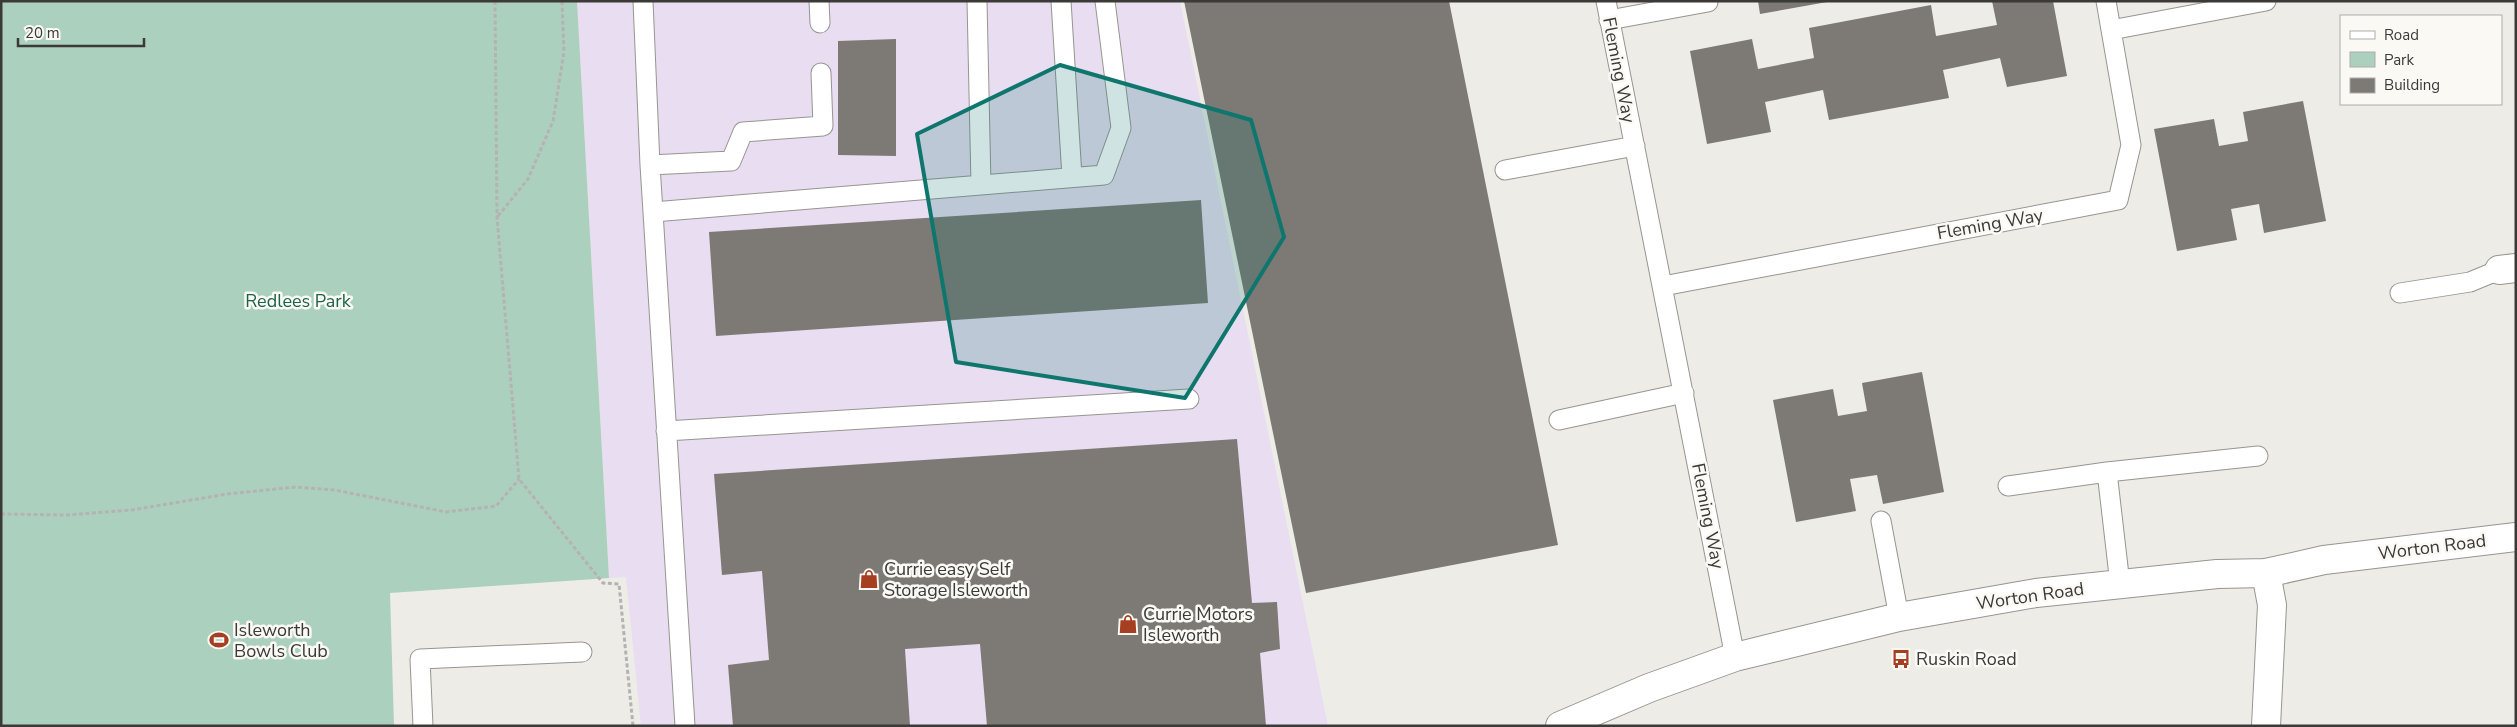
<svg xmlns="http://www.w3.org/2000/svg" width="2517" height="727" viewBox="0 0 2517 727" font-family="'Nunito Sans',sans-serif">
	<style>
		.commercial { fill: #e8ddf1 }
		.green { fill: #acd0be }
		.building { fill: #7d7975 }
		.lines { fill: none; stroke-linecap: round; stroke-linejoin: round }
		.lane-casing { stroke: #979590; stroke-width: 21 }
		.street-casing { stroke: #979590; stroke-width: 30 }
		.secondary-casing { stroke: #979590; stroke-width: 30 }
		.path { stroke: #b4b3af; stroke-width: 3; stroke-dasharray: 4 2.5; stroke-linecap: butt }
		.lane { stroke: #fff; stroke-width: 19 }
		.street { stroke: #fff; stroke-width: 28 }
		.secondary { stroke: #fff; stroke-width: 28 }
		.marked { fill: #0f766e; fill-opacity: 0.2; stroke: #0f766e; stroke-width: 4; stroke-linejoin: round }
		.labels { text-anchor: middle; stroke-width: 5; stroke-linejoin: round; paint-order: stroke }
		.street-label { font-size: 18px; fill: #3b3a38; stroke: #fbf9f4 }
		.park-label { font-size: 18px; fill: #1c6348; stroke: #fbf9f4 }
		.poi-label { font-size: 18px; fill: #3b3a38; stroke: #fbf9f4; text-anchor: start }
	</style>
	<rect width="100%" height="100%" fill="#edece7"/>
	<path class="commercial" d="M577,1H1180L1328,726H641L626,577L609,578Z"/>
	<path class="green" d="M1,1H577L609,578L390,593L394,726H1Z"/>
	<path class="building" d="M1184,1H1449L1558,545L1306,593Z
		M1758,1H1827V2L1760,14Z
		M1992,1H2053L2067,76L2007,87L2000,58L1943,70L1949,98L1829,120L1823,90L1765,102L1771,132L1707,144L1690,51L1752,39L1758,69L1814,58L1809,28L1931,5L1936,36L1997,25Z
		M896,39V156L838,155V41Z
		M2303,101L2326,221L2264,233L2259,204L2231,209L2237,240L2177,251L2154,129L2214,119L2219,146L2248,141L2243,112Z
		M1201,200L1208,303L716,336L709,232Z
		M1922,372L1944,492L1883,504L1877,475L1850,479L1856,511L1796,522L1773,400L1833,389L1838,416L1867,411L1862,383Z
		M1237,439L1252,603L1277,602L1280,649L1260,653L1266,726H987L980,644L905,649L910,726H733L728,665L769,660L762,571L722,575L714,474Z"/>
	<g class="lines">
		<g class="lane-casing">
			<path id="lane" d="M643,1L650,165
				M819,1L820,23
				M977,1L981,185
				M1061,1L1072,177
				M1606,1L1735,657
				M1609,20L1708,2
				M2111,30L2266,1
				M1505,170L1635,146
				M653,212L650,165L731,161L743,132L823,126L821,73
				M1663,286L2118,200L2131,145L2106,1
				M2400,293L2470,282L2499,270
				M1559,420L1684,393
				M666,431L1189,399
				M2008,486L2107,472
				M1881,521L1899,617
				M2120,584L2107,472L2258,456
				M423,726L420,659L582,652
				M685,726L653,212L1104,175L1121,128L1105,1"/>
		</g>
		<g class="street-casing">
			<path id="street" d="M2499,270L2516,268
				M2266,573L2272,605L2266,726"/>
		</g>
		<g class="secondary-casing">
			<path id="secondary" d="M1560,726L1649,688L1735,657L1899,617L2036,593L2217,574L2266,573L2324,560L2516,537"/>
		</g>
		<path class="path" d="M495,1L497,217L519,479L603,583L619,584L633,726
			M498,216L528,179L553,121L564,52L562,1
			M1,514L67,515L132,510L227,494L296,487L335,490L446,512L496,506L519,479"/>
		<use href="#lane" class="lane"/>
		<use href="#street" class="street"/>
		<use href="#secondary" class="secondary"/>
	</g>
	<path class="marked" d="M1060,65L1251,120L1284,237L1185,398L956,362L917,134Z"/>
	<defs>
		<g id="shop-bare" transform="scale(1.5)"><path d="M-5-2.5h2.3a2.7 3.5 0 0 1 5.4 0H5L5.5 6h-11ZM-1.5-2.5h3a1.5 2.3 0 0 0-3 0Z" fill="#a63e21" stroke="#fbf9f4" stroke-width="2.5" paint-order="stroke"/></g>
		<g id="stadium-bare" transform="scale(1.5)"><path d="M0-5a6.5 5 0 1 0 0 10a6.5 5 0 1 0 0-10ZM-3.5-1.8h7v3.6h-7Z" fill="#a63e21" stroke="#fbf9f4" stroke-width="2.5" paint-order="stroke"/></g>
		<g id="bus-bare" transform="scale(1.5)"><path d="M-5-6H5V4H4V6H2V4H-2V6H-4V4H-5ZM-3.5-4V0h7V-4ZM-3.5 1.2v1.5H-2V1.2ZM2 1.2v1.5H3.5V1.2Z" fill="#a63e21" stroke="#fbf9f4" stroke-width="2.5" paint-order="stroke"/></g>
	</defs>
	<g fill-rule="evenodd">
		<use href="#shop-bare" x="869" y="579"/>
		<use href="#shop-bare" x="1128" y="624"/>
		<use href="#stadium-bare" x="219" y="640"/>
		<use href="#bus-bare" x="1901" y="659"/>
	</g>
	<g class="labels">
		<g class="street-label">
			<text transform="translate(1619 70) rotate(79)" y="6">Fleming Way</text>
			<text transform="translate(1990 224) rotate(-10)" y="6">Fleming Way</text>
			<text transform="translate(1708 516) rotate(79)" y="6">Fleming Way</text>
			<text transform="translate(2432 547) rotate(-7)" y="6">Worton Road</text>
			<text transform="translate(2030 596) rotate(-8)" y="6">Worton Road</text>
		</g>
		<g class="park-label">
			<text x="298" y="307">Redlees Park</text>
		</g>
		<g class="poi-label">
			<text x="884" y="575">Currie easy Self<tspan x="884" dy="21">Storage Isleworth</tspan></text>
			<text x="1143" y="620">Currie Motors<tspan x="1143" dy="21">Isleworth</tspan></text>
			<text x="234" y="636">Isleworth<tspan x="234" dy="21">Bowls Club</tspan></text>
			<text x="1916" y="665">Ruskin Road</text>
		</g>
	</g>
	<rect width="2517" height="727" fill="none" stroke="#3b3a38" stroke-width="5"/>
	<rect x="2340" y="15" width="162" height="90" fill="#fbf9f4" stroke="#aeada9"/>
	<rect x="2350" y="31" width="25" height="8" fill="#ffffff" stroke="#aeada9"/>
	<text x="2384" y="40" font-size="15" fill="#3b3a38">Road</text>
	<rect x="2350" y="52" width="25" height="15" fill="#acd0be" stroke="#aeada9"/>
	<text x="2384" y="65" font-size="15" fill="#3b3a38">Park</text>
	<rect x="2350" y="78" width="25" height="15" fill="#7d7975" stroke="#aeada9"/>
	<text x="2384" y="90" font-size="15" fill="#3b3a38">Building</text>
	<path d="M18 38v8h126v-8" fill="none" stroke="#3b3a38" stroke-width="2.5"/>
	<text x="25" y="38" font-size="15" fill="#3b3a38" stroke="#fbf9f4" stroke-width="4" paint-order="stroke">20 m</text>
</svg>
